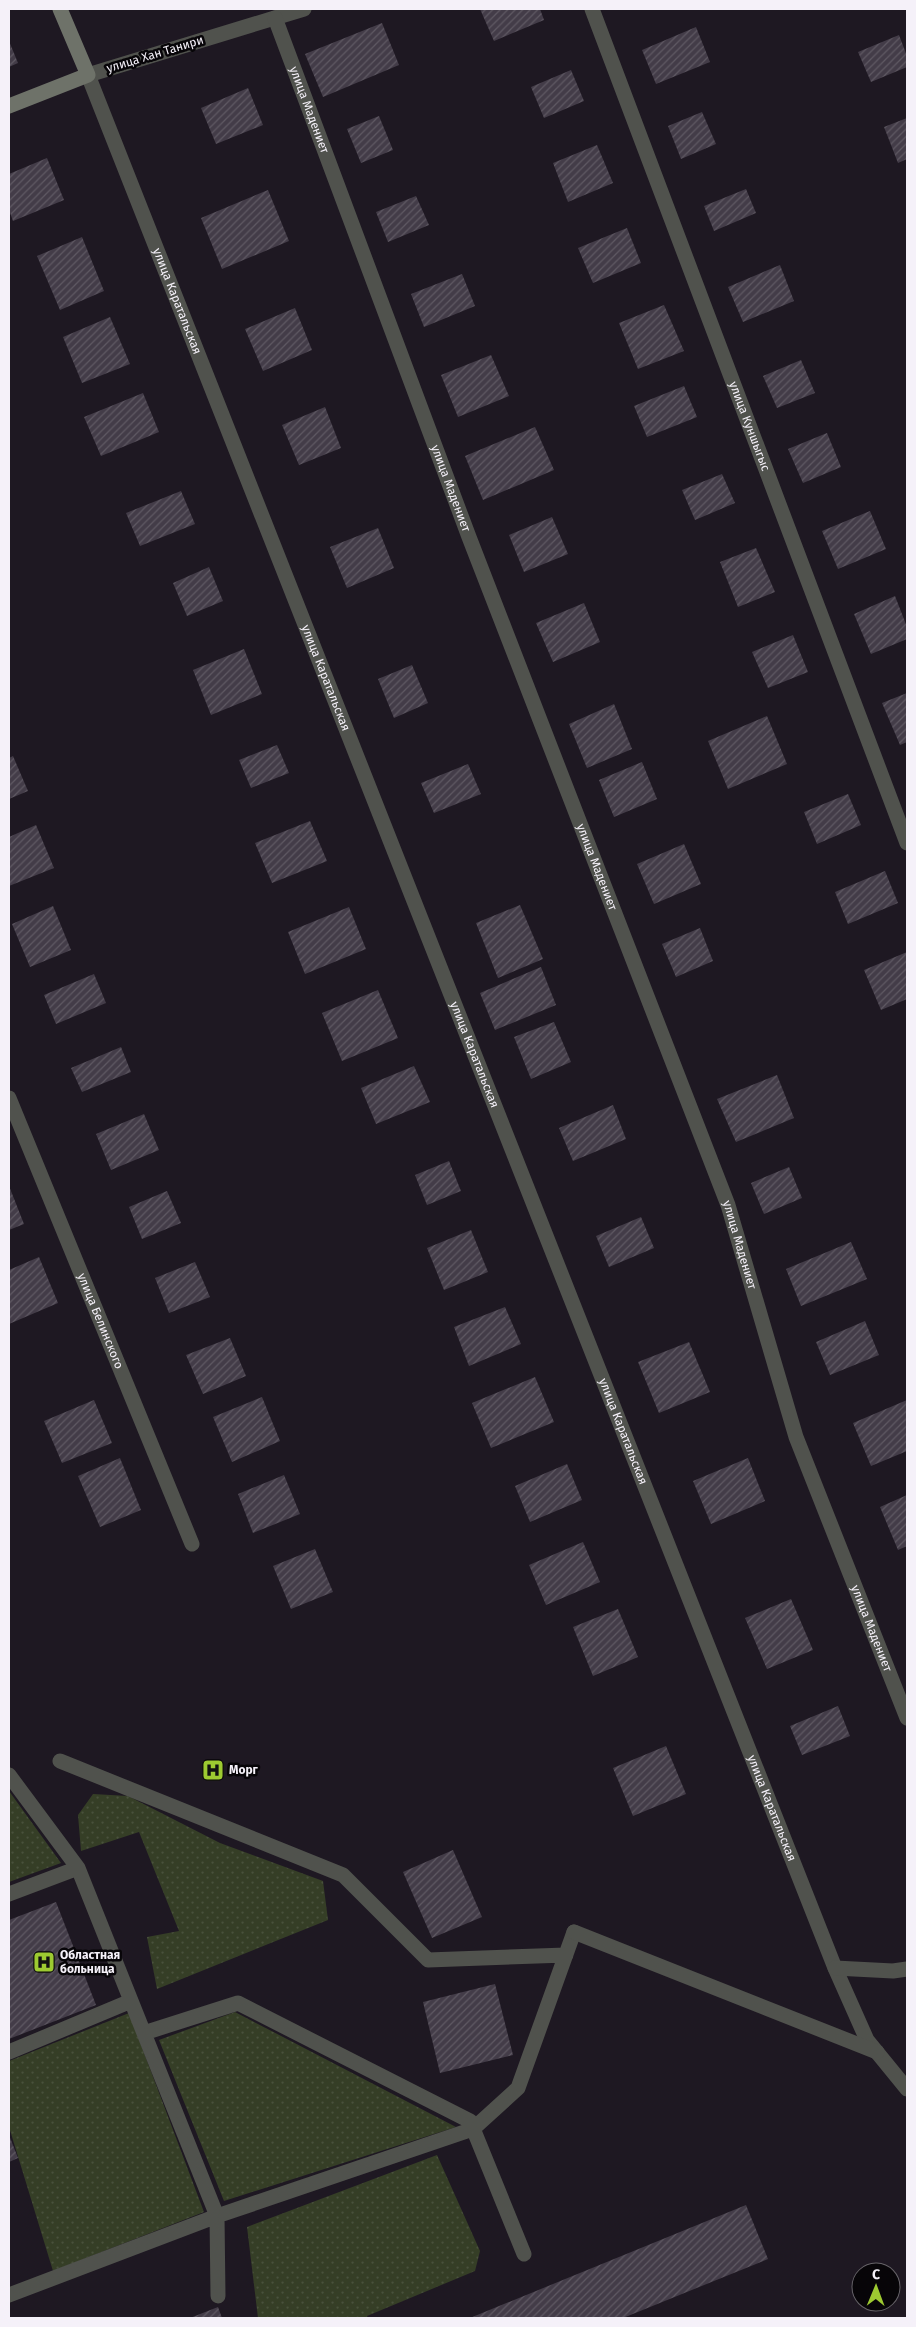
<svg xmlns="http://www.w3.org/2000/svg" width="916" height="2327" viewBox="0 0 916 2327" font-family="'Fira Sans',sans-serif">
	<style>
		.grass { fill: url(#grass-dots) }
		.building { fill: url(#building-hatch) }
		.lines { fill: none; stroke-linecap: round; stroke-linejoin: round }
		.lane { stroke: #50524d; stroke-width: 15 }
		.street { stroke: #50524d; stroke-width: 15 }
		.secondary { stroke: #6e7269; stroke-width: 15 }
		.labels { text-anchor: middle; stroke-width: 5; stroke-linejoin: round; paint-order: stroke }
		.street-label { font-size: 12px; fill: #f5f1f9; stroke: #070508 }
		.poi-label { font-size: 12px; font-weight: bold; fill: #f5f1f9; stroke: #070508; text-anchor: start }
	</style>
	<defs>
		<pattern id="grass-dots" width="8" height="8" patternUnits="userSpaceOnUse" patternTransform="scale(1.25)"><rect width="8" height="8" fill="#353e26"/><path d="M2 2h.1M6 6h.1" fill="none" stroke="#49513c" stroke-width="1.8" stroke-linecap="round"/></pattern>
		<pattern id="building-hatch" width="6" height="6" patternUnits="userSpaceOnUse" patternTransform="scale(1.25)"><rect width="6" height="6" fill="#433c48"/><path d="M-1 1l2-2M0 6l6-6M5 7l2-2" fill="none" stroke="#5f5963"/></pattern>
	</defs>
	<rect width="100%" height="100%" fill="#1e1822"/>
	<path class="grass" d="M9,1791L61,1863L9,1882Z
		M93,1794L128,1796L220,1843L323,1881L328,1920L157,1989L147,1937L179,1931L139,1832L81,1851L78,1815Z
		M235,2012L456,2127L224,2201L159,2040Z
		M129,2013L204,2212L53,2271L9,2127V2061Z
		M437,2155L480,2251L475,2271L367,2316L368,2318H258L247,2227Z"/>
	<path class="building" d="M480,9H540L544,20L494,41Z
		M382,23L399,65L323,97L305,54Z
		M696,27L710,62L656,84L642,50Z
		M899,35L907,56V67L871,82L858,52Z
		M9,41L18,63L9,67Z
		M571,70L584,101L544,118L531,87Z
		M248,88L263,125L216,144L201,108Z
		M702,112L716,144L681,159L668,126Z
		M379,116L393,150L361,163L347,129Z
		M907,118V159L898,163L884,127Z
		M597,145L613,183L568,202L553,163Z
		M47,158L64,200L13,221L9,210V174Z
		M746,189L756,213L714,231L704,206Z
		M268,190L289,241L222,269L201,218Z
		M416,196L429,225L388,242L376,212Z
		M627,228L641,263L593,283L578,248Z
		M82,237L104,291L60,310L37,256Z
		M780,265L794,301L743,322L728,287Z
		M462,274L475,306L424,327L411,294Z
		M664,305L684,351L638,369L619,323Z
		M295,308L312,350L263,371L245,329Z
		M110,317L130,364L82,383L63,337Z
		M491,355L509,396L458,417L441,375Z
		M801,360L815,393L777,408L763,376Z
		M684,386L697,417L647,437L634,406Z
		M143,393L159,432L101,456L84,417Z
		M325,407L341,448L299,465L282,425Z
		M535,427L554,470L483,500L465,456Z
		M827,433L841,467L803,483L788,449Z
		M722,474L735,503L695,520L682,490Z
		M181,491L195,524L140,546L126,513Z
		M870,511L886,549L838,569L822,531Z
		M552,517L568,554L524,572L509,535Z
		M378,528L394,568L347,588L330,547Z
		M756,548L775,592L738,607L720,562Z
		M209,567L223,601L187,616L173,583Z
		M895,596L907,627V639L871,654L854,614Z
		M584,603L600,642L553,662L536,623Z
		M793,635L808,672L768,688L752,652Z
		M244,649L262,694L211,715L193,670Z
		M412,665L428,703L394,718L378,679Z
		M907,693V742L900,745L882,703Z
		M614,704L632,749L587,768L569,724Z
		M767,716L787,764L728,789L708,741Z
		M277,745L289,773L251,788L239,760Z
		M13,756L28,791L9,799V758Z
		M642,762L657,799L614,817L599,780Z
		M468,764L481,794L434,813L421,783Z
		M848,794L861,825L817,844L804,812Z
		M310,821L327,861L272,883L255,843Z
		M36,825L54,868L9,886V837Z
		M684,844L701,884L654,904L637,864Z
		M885,871L898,903L848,924L835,892Z
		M520,905L543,959L498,978L476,923Z
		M53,906L71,950L30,967L12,924Z
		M349,907L366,949L305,974L288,932Z
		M700,928L713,961L676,977L662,944Z
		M907,952V999L881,1010L864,970Z
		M541,967L556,1005L495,1030L480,993Z
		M94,974L106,1003L56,1024L44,995Z
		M378,990L398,1038L342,1061L322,1013Z
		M554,1022L571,1062L531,1079L514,1037Z
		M121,1047L131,1072L82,1092L71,1068Z
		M414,1066L430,1102L376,1124L361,1088Z
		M777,1075L794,1118L736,1142L717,1099Z
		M613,1105L626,1139L573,1161L559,1128Z
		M144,1114L159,1150L111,1170L96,1134Z
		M449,1161L461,1191L427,1205L415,1175Z
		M789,1167L802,1198L764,1214L751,1183Z
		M9,1186L24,1224L9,1230Z
		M167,1191L181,1223L142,1239L129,1207Z
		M641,1217L654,1248L609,1267L596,1236Z
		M471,1230L488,1272L444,1290L427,1248Z
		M851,1242L867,1279L801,1306L786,1269Z
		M39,1257L58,1303L9,1324V1270Z
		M195,1262L210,1297L169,1313L155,1278Z
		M505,1307L521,1344L469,1366L454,1327Z
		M865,1321L879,1355L830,1375L816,1342Z
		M230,1338L246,1376L203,1394L186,1355Z
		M689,1342L710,1392L659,1413L638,1362Z
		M535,1377L554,1422L491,1448L472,1403Z
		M262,1397L280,1441L232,1462L213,1417Z
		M94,1400L112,1443L62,1463L44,1421Z
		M907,1400V1451L871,1466L853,1423Z
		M120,1458L141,1510L100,1527L78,1476Z
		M748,1458L765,1501L711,1524L693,1481Z
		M567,1464L582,1500L530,1522L515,1486Z
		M284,1475L300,1514L253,1533L238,1494Z
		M907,1495V1546L898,1550L880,1507Z
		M583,1542L600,1582L546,1605L529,1565Z
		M315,1549L333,1592L291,1609L273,1566Z
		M791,1599L813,1650L767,1669L745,1618Z
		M618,1609L638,1657L593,1676L573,1627Z
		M838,1706L850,1736L802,1755L790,1726Z
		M666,1746L686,1794L633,1816L613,1768Z
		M453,1850L482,1917L432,1938L403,1872Z
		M56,1902L96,2005L9,2039V1920Z
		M495,1984L513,2055L440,2073L423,2002Z
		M9,2135L18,2158L9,2162Z
		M746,2205L768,2259L623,2318H470Z
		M218,2307L222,2318H190Z"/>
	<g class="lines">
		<path class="lane" d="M60,1761L343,1875L428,1960L566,1955
			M9,1775L78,1868L217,2216L218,2296
			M9,1894L78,1868
			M144,2033L238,2003L470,2121L524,2254
			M9,2052L131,2001
			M9,2295L217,2216L473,2129L518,2088L574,1932"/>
		<g class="street">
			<path id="s1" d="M304,9L88,75L835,1968L867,2040L907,2089"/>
			<path id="s2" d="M592,9L907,843"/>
			<path id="s3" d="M275,18L469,537L728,1205L796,1437L907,1718"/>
			<path id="s4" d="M9,1098L192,1544"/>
			<path d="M574,1932L877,2052"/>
			<path d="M835,1968L893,1971L907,1969"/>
		</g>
		<path class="secondary" d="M9,106L88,75L60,9"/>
	</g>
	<defs>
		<g id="hospital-square" transform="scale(1.125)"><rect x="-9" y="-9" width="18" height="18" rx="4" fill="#9dca31" stroke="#070508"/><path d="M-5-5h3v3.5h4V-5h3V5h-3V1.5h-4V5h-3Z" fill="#111"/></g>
	</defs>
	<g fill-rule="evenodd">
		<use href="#hospital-square" x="213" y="1770"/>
		<use href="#hospital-square" x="44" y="1962"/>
	</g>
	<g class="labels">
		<g class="street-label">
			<text transform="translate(155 54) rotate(-17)" y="4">улица Хан Танири</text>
			<text dy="4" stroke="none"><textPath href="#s3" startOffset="98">улица Мадениет</textPath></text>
			<text dy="4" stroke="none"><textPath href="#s1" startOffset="469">улица Каратальская</textPath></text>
			<text dy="4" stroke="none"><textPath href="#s2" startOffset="446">улица Куншыгыс</textPath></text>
			<text dy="4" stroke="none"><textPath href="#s3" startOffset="502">улица Мадениет</textPath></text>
			<text dy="4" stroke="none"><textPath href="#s1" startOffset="874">улица Каратальская</textPath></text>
			<text dy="4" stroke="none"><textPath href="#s3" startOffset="908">улица Мадениет</textPath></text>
			<text dy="4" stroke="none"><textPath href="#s1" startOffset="1279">улица Каратальская</textPath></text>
			<text dy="4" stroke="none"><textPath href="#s3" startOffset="1312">улица Мадениет</textPath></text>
			<text dy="4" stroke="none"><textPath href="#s4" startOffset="241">улица Белинского</textPath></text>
			<text dy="4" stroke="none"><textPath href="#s1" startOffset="1684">улица Каратальская</textPath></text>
			<text dy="4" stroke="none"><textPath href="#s3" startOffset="1718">улица Мадениет</textPath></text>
			<text dy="4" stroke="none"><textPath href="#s1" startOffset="2089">улица Каратальская</textPath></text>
		</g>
		<g class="poi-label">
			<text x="229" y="1774">Морг</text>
			<text x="60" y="1959">Областная<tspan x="60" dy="14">больница</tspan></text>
		</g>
	</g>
	<rect width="916" height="2327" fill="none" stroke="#f5f1f9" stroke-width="20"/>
	<g transform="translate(876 2287) rotate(1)"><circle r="24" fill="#070508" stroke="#666368"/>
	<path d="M0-4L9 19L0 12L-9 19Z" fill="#9dca31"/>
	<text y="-8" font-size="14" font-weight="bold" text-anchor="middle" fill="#f5f1f9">С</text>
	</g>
</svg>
